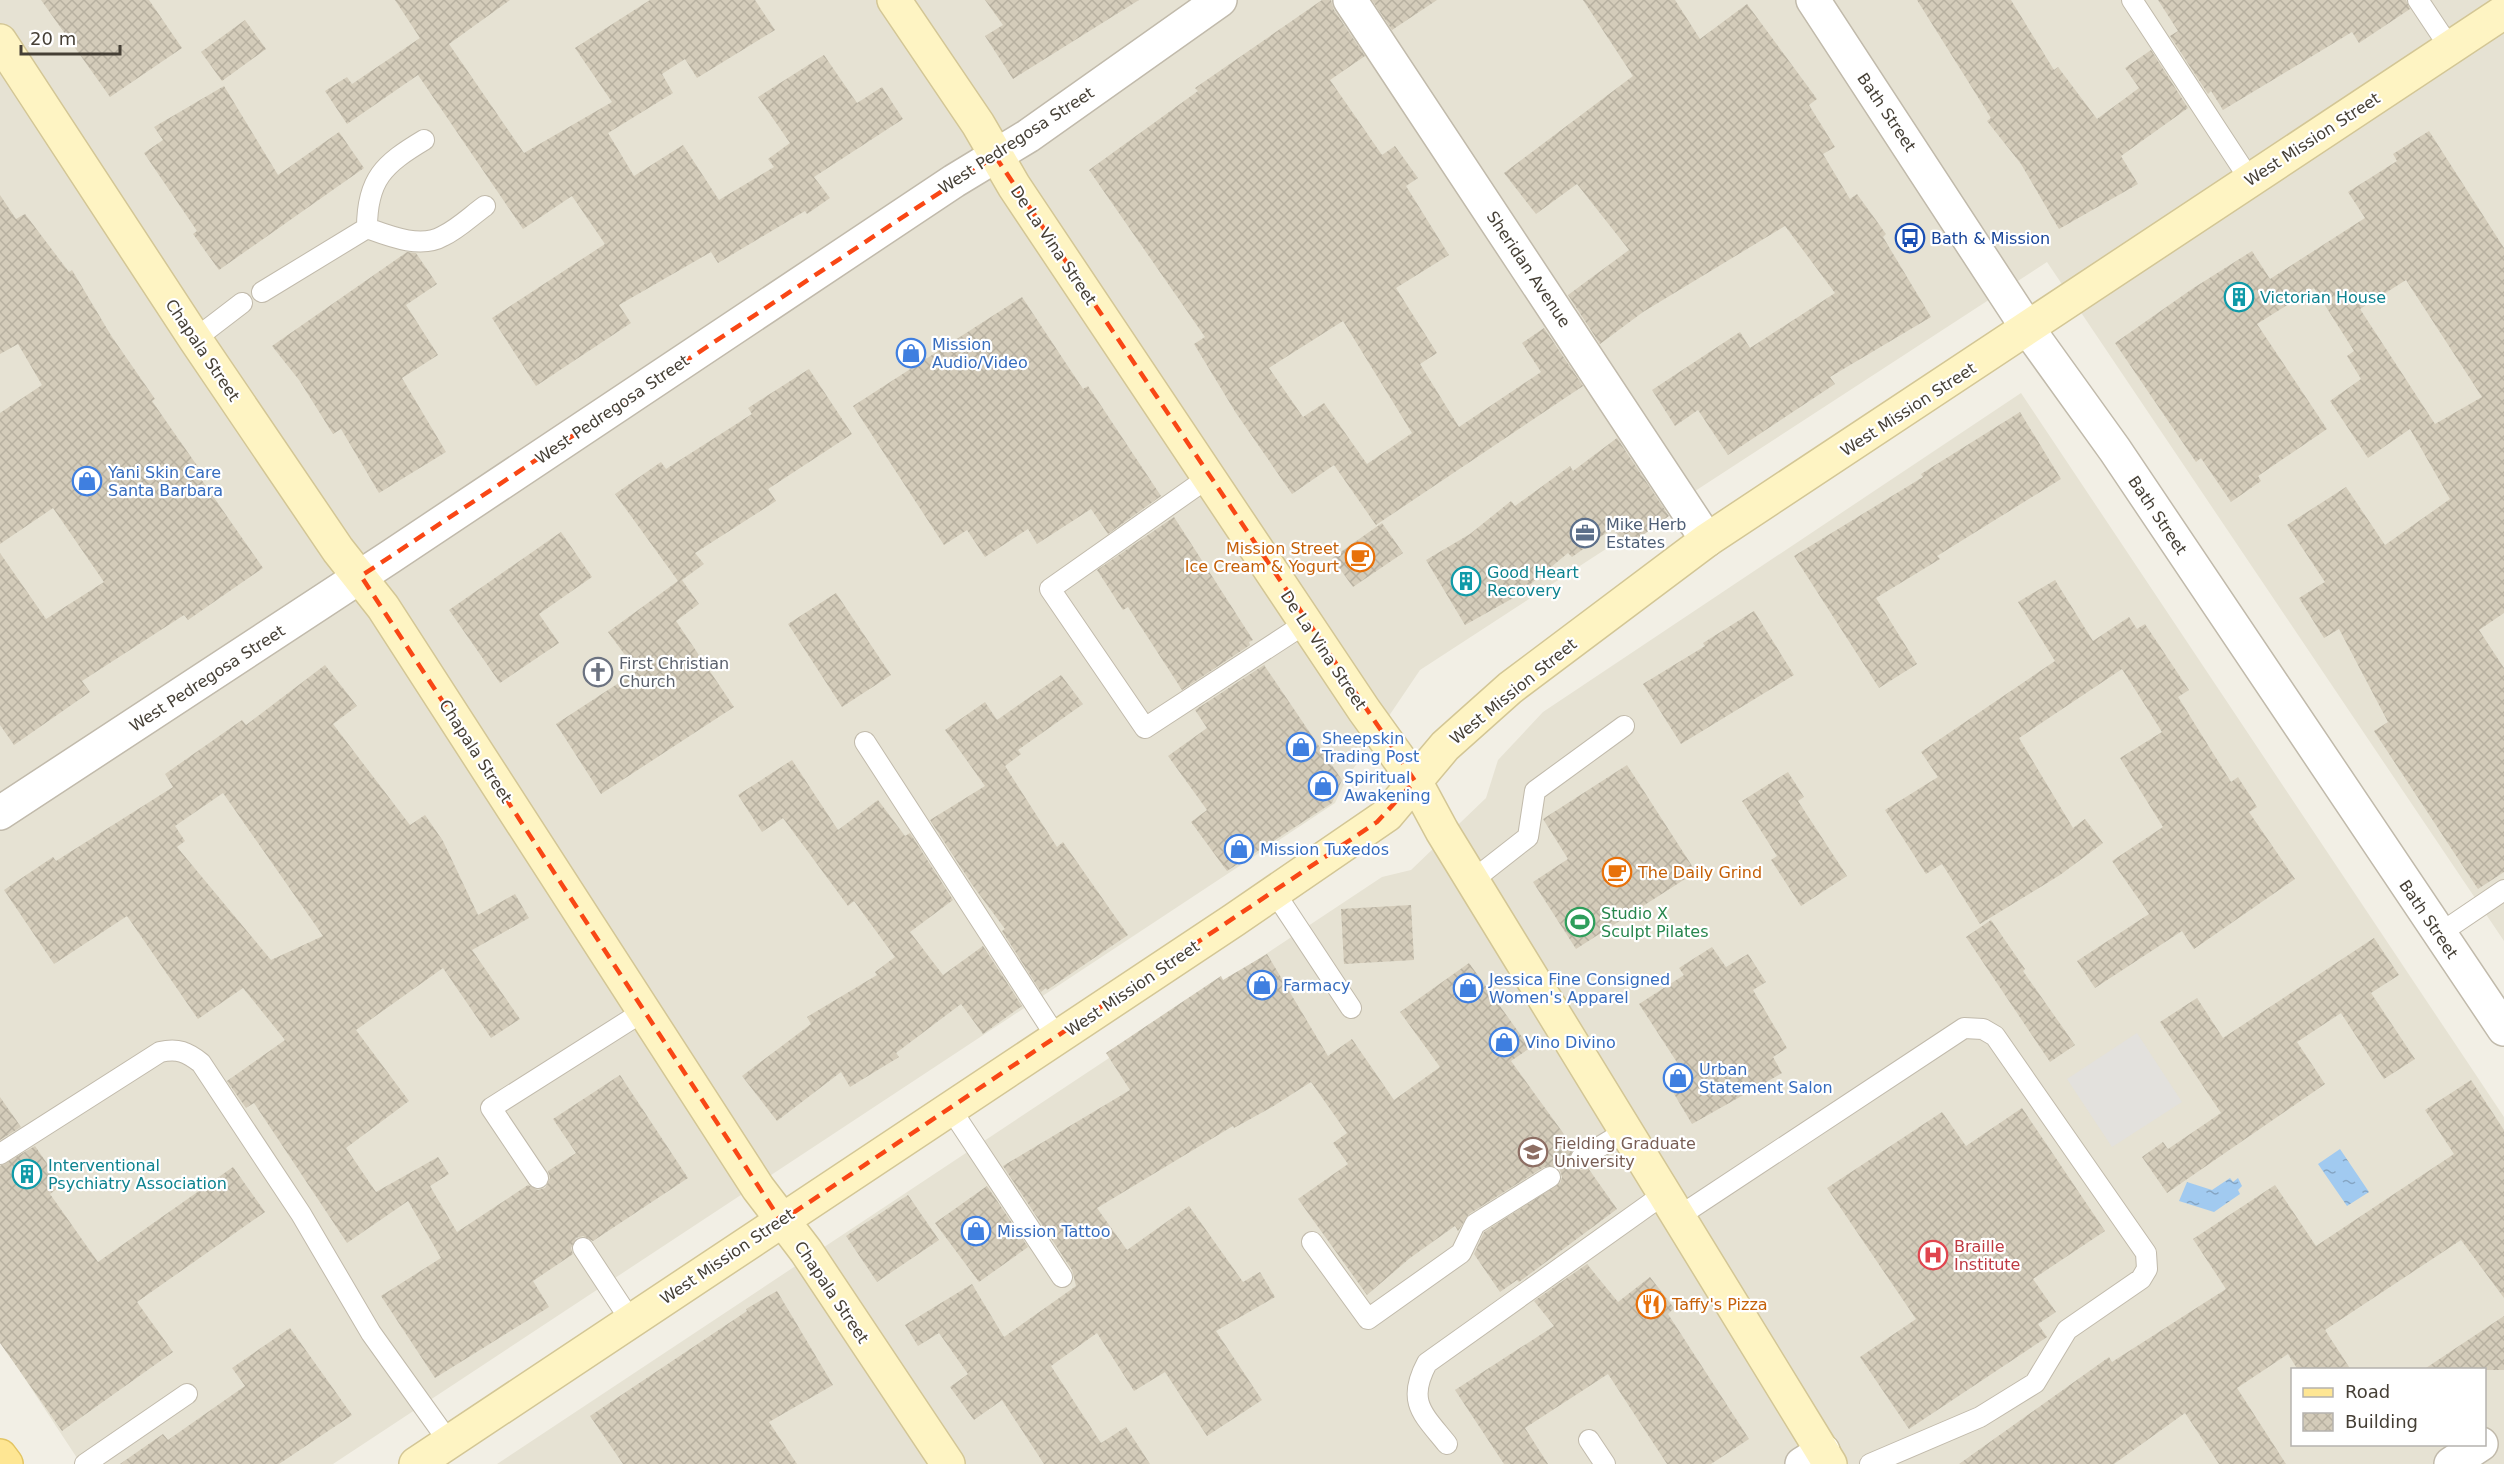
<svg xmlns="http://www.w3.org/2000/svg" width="2504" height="1464" viewBox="0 0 2504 1464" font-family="'DejaVu Sans',sans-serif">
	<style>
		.residential { fill: #e6e2d3; fill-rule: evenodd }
		.parking { fill: #e3e1dd }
		.water { fill: url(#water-ripples) }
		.building { fill: url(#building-cross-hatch); fill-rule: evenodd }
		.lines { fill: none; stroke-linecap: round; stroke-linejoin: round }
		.lane-casing { stroke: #c1baab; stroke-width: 22 }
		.street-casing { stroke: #c1baab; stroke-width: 36 }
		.secondary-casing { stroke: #d3c695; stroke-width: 36 }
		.primary-casing { stroke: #e3c562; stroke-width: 36 }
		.lane { stroke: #fff; stroke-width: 20 }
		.street { stroke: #fff; stroke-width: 33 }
		.secondary { stroke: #fef4c3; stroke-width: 33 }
		.primary { stroke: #fee693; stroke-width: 33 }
		.marked { fill: none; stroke: #f94715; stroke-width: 4.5; stroke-dasharray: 12 8; stroke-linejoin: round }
		.labels { text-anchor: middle; stroke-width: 4.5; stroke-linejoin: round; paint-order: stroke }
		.street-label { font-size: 16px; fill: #453f35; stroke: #fff }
		.transit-label { font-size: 16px; fill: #164399; stroke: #fff; text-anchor: start }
		.culture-label { font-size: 16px; fill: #0d838f; stroke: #fff; text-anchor: start }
		.shop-label { font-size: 16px; fill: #366cbe; stroke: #fff; text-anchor: start }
		.service-label { font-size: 16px; fill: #4e5e75; stroke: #fff; text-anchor: start }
		.food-label { font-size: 16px; fill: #c56008; stroke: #fff; text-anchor: start }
		.worship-label { font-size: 16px; fill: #5b616d; stroke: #fff; text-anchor: start }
		.leisure-label { font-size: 16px; fill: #27864d; stroke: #fff; text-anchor: start }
		.education-label { font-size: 16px; fill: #785e54; stroke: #fff; text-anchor: start }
		.health-label { font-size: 16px; fill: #be3a42; stroke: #fff; text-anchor: start }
	</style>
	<defs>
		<pattern id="water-ripples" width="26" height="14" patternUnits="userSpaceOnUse" patternTransform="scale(1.5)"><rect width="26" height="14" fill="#a1caf0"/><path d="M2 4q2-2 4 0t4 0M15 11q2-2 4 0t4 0" fill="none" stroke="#85a5c3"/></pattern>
		<pattern id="building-cross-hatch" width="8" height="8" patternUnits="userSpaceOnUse" patternTransform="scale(1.5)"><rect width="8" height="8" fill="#d4ccba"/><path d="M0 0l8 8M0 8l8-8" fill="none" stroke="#b7b0a0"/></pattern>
	</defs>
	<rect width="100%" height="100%" fill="#f2efe5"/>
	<path class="residential" d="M0,0H2504V941L2047,262L1420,670L1347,778L1335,803L333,1464H81L0,1341Z
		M2021,393L2504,1117V1464H497L1382,877L1411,870L1486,798L1498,760L1543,712ZM2292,1370H2484V1444H2292Z"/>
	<path class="parking" d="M2137,1033L2182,1102L2112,1147L2067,1079Z"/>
	<path class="water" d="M2340,1149L2369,1192L2347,1206L2318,1164Z
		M2230,1178L2233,1182L2238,1178L2242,1186L2238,1190L2240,1194L2214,1212L2179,1201L2187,1182L2212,1190Z"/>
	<path class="building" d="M41,0H149L182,48L110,97Z
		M395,0H510L449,44L524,153L612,102L575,48L650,0H755L775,30L697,78L685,59L662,74L673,93L608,133L634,176L683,145L719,200L774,167L768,159L790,143L758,97L824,55L857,103L882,87L903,119L814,177L830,198L807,214L805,211L718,263L711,252L619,305L631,323L536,386L492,318L605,244L572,196L523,229L418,75L347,124L325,91L347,77L352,84L420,38Z
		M985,0H1139L1013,79L985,36L1003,25Z
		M1322,0H1331L1334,10L1365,56L1330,80L1382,155L1395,146L1418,178L1406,186L1449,255L1396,288L1437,353L1420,364L1459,427L1541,372L1522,343L1544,328L1583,386L1376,525L1334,465L1292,494L1236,413L1194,344L1205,337L1089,170L1198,91L1195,88ZM1343,321L1412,433L1367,464L1324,403L1303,417L1269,368Z
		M1372,0H1437L1392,30Z
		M1583,0H1675L1700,39L1747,4L1817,99L1809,105L1835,147L1823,154L1850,199L1857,194L1886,234L1883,237L1931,317L1830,377L1835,384L1728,455L1698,410L1675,426L1652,390L1740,332L1750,348L1835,293L1785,226L1643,312L1600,344L1568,295L1629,250L1577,184L1536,214L1504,173L1633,76Z
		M1917,0H2011L2054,70L2058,67L2097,119L2139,88L2125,68L2151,50L2188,108L2121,156L2138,184L2059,229L2021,164L1987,121L1991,118Z
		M2158,0H2406L2410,9L2359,43L2352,32L2223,110L2211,91L2208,94L2170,36L2178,31Z
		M245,20L266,49L222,81L201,52Z
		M224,86L278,175L339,132L364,168L219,270L193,234L197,231L144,153L163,140L154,127Z
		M2429,131L2504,248V613L2479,630L2504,668V872L2478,889L2374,731L2388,722L2339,629L2324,638L2299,598L2325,582L2287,525L2346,487L2385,545L2450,499L2410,429L2368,458L2330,401L2361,379L2347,356L2354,351L2314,288L2257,324L2327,429L2258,476L2261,481L2231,502L2201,458L2196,462L2115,343L2192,289L2252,251L2270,279L2365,218L2348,192L2397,161L2393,154ZM2406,280L2482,397L2435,424L2360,309Z
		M0,195L16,219L25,214L69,272L72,270L112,337L155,399L152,401L205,477L201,479L263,568L188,620L184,615L82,681L90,692L14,745L0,725V553L46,619L104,582L53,508L0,544V413L42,385L18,344L0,354Z
		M407,252L416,253L437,284L406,305L438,355L402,378L446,452L379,493L341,429L333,434L299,380L272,346Z
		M1022,297L1083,389L1088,386L1161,496L1108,534L1091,509L1037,544L1028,529L985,557L967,530L944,545L853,406Z
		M809,369L852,434L768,489L776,501L695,553L704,564L682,580L699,604L676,621L734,707L601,794L556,724L637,671L608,632L678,581L615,494L661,462L666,469L752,414L748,408Z
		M2020,412L2061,479L1937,556L1940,559L1876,598L1917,664L1879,688L1794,556L1923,477L1921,474Z
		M1617,438L1669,516L1627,547L1613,528L1572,557L1568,553L1515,597L1465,625L1426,560L1470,534L1511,501L1515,506L1570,466L1573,471Z
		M1174,517L1253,640L1249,642L1250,645L1182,690L1128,607L1123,610L1097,570Z
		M1382,523L1403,553L1353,587L1332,558Z
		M561,532L592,577L539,614L559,643L500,683L449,610Z
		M2055,580L2093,641L2129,617L2137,629L2145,624L2189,690L2178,697L2231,782L2238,777L2257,807L2249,812L2295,879L2194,949L2182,931L2095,988L2077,961L2149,914L2112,861L2163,827L2120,758L2162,732L2122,669L2019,738L2073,828L2085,819L2103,843L2060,875L1980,924L1942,864L1926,874L1885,810L1938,777L1921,752L2055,661L2018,602Z
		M836,593L891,675L842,707L788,624Z
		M1754,611L1794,675L1681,744L1643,684L1705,646L1703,643Z
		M325,665L357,706L333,724L410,825L425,815L443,841L478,915L515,894L529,918L472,950L520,1019L491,1038L443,968L356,1030L409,1101L346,1148L376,1192L438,1157L449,1174L430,1186L457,1232L528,1185L538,1190L545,1188L550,1178L548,1171L576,1153L553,1119L620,1075L688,1178L593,1241L583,1236L576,1238L571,1248L573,1254L533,1281L549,1307L435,1378L381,1296L441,1258L408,1201L347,1243L254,1103L246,1108L227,1081L285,1040L243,988L198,1019L127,916L54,964L4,890L53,857L56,861L173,787L165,774L242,720L246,725ZM223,793L323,936L271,960L177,847L185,841L175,826Z
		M1264,665L1342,780L1332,803L1227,871L1191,822L1207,810L1168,756L1207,728L1195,710Z
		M1061,675L1083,704L1018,750L1021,754L1005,766L1057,847L1063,842L1128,935L1047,990L1046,988L1041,992L1002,931L1005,929L973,886L930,820L985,786L945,730L985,702L997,720Z
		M792,760L838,830L878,800L905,836L910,833L953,900L910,932L943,975L983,946L1022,1006L983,1034L961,1004L896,1053L899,1057L850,1087L841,1072L777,1121L742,1076L811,1024L807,1017L877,975L875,972L895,957L854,901L848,906L783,818L762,832L738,795Z
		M1627,765L1696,872L1576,949L1533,882L1568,859L1543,819Z
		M1788,772L1804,797L1798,801L1847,876L1801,906L1771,860L1777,856L1742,801Z
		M1411,905L1414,960L1344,964L1341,909Z
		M1991,920L2025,969L2023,971L2075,1045L2050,1062L1966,937Z
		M2374,938L2399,975L2371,993L2415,1059L2384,1079L2341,1013L2297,1042L2325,1084L2167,1193L2142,1157L2163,1142L2168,1149L2221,1113L2160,1022L2197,998L2223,1038Z
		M1712,947L1726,967L1748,954L1766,982L1753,990L1787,1048L1773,1057L1782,1073L1692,1124L1664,1077L1680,1067L1639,1004L1684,975L1679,968Z
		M1267,954L1328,1056L1352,1039L1394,1100L1440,1067L1400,1012L1469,963L1530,1048L1511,1061L1574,1148L1569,1158L1570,1164L1581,1170L1588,1168L1617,1209L1519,1282L1517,1280L1500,1292L1474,1254L1484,1232L1560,1183L1562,1177L1560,1170L1555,1166L1544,1167L1469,1214L1458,1231L1455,1226L1410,1258L1367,1295L1298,1199L1348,1164L1333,1143L1347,1133L1311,1082L1272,1107L1234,1128L1233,1126L1097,1208L1127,1250L1189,1206L1243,1282L1260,1272L1275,1297L1216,1331L1262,1400L1207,1436L1165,1372L1134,1391L1097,1333L1051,1366L1101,1443L1126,1427L1150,1464H1044L1002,1400L974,1420L950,1387L968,1374L939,1333L918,1346L905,1325L972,1284L1004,1337L1076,1286L1072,1270L1003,1166L1130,1090L1106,1053L1221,976L1223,980Z
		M2471,1080L2504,1130V1298L2461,1240L2325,1330L2351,1370H2298L2288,1354L2237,1388L2286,1464H2219L2185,1413L2114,1464H1959L2109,1357L2112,1362L2226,1289L2193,1239L2275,1185L2316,1246L2454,1154L2425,1110Z
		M0,1097L21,1127L0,1140Z
		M2022,1108L2105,1231L2033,1279L2056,1312L2038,1324L2047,1337L1909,1429L1860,1357L1916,1319L1827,1188L1942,1112L1966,1146Z
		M35,1146L62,1185L50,1194L98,1262L233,1167L265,1212L137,1302L173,1352L62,1431L0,1343V1166Z
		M987,1186L1028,1247L979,1282L935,1223Z
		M908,1195L939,1240L877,1282L846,1236Z
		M1587,1264L1618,1302L1650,1277L1674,1308L1668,1314L1749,1439L1711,1464H1667L1608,1374L1525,1428L1548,1464H1504L1455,1390L1554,1326L1534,1301Z
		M777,1291L833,1385L769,1422L797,1464H623L590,1416L747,1311L746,1309Z
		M2504,1316V1370H2423Z
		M290,1328L352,1415L279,1464H120L163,1434L168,1440L245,1386L232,1368Z"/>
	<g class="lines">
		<g class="lane-casing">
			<path id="lane" d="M2132,0L2250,180
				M2418,0L2450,48
				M367,228C367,179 384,164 424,140
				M262,292L367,228C389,236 421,249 443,236C458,229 471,216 485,206
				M195,339L242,303
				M1209,477L1050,589L1145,728L1306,623
				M865,742L1057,1038
				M1473,880L1528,837L1535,791L1624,726
				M1275,893L1351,1008
				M2439,934L2504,890
				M950,1108L1062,1277
				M0,1154L160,1052C178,1048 187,1052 201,1063L301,1214L371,1333L449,1442
				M1581,1158L1626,1131
				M538,1178L491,1108L644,1011
				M1678,1217L1964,1028L1983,1029L1995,1036L2146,1253L2147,1269L2141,1279L2067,1330L2035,1383L1980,1417L1870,1464
				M1312,1242L1368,1319L1461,1253L1475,1224L1550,1177
				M583,1248L631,1321
				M1589,1440L1605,1464
				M1447,1444C1423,1414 1406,1402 1427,1363L1664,1194
				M85,1464L187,1394"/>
		</g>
		<g class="street-casing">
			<path id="street" d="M1350,0L1707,540
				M1813,0L2028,329L2115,450L2504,1029
				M0,813L390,557L954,181L1028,136L1220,0
				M1802,1464L1823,1451
				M2451,1464L2481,1444"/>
		</g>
		<g class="secondary-casing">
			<path id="secondary" d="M894,0L978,124L1014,186L1364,710L1415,781L1442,831L1830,1464
				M0,41L195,339L338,550L383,607L758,1188L806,1251L948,1464
				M416,1464L1234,920L1387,815L1445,746L1510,688L1707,540L2504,12"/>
		</g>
		<g class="primary-casing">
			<path id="primary" d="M0,1456L6,1464"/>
		</g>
		<use href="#lane" class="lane"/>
		<use href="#street" class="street"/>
		<use href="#secondary" class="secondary"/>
		<use href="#primary" class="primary"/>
	</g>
	<path class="marked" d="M995,156L1415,781L1377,822L781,1221L361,576Z"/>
	<defs>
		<g id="bus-ring" transform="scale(1.5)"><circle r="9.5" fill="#fff" stroke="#1a4fb4" stroke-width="1.5"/><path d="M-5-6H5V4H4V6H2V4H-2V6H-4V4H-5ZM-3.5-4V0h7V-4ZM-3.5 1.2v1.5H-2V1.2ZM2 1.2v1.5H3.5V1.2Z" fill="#1a4fb4"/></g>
		<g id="building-ring" transform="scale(1.5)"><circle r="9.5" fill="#fff" stroke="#0f9aa8" stroke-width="1.5"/><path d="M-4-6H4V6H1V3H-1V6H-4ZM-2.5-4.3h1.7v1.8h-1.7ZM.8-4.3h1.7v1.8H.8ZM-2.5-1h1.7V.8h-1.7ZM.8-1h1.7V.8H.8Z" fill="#0f9aa8"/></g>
		<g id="shop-ring" transform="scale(1.5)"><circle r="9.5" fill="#fff" stroke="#3f7fe0" stroke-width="1.5"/><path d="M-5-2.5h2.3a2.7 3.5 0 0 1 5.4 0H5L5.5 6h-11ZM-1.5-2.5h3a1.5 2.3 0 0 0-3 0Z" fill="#3f7fe0"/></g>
		<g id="office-ring" transform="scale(1.5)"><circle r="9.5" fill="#fff" stroke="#5c6f8a" stroke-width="1.5"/><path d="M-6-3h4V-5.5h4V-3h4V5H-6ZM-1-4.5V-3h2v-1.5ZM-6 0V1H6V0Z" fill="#5c6f8a"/></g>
		<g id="cafe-ring" transform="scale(1.5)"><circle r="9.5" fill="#fff" stroke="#e8710a" stroke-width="1.5"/><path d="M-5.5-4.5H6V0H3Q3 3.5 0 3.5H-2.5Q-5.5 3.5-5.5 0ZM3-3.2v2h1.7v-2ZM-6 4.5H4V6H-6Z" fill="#e8710a"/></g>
		<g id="church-ring" transform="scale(1.5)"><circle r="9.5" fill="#fff" stroke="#6b7280" stroke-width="1.5"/><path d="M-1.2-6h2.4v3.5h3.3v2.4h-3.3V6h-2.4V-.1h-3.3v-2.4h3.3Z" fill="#6b7280"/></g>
		<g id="stadium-ring" transform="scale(1.5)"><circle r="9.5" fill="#fff" stroke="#2e9e5b" stroke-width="1.5"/><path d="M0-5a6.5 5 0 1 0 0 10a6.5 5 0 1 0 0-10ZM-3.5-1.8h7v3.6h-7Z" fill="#2e9e5b"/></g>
		<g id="university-ring" transform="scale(1.5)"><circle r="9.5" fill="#fff" stroke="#8d6e63" stroke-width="1.5"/><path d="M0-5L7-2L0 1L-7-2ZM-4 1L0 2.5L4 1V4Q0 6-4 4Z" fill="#8d6e63"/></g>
		<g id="hospital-ring" transform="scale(1.5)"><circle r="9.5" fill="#fff" stroke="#e0444e" stroke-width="1.5"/><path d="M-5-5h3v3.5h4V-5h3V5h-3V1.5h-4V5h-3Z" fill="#e0444e"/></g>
		<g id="restaurant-ring" transform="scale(1.5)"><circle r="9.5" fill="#fff" stroke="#e8710a" stroke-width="1.5"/><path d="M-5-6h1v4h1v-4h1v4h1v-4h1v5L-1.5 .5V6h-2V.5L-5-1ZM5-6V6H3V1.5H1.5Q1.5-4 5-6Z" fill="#e8710a"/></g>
	</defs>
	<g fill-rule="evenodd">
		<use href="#bus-ring" x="1910" y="238"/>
		<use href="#building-ring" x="2239" y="297"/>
		<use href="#shop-ring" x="911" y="353"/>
		<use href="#shop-ring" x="87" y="481"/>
		<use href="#office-ring" x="1585" y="533"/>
		<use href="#cafe-ring" x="1360" y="557"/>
		<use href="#building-ring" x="1466" y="581"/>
		<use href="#church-ring" x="598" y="672"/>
		<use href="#shop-ring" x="1301" y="747"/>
		<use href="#shop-ring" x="1323" y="786"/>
		<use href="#shop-ring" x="1239" y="849"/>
		<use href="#cafe-ring" x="1617" y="872"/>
		<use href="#stadium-ring" x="1580" y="922"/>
		<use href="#shop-ring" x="1262" y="985"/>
		<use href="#shop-ring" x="1468" y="988"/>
		<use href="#shop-ring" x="1504" y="1042"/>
		<use href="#shop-ring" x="1678" y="1078"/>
		<use href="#university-ring" x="1533" y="1152"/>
		<use href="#building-ring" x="27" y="1174"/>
		<use href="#shop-ring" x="976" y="1231"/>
		<use href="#hospital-ring" x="1933" y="1255"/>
		<use href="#restaurant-ring" x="1651" y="1304"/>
	</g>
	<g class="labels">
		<g class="street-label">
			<text transform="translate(1887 112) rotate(56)" y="6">Bath Street</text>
			<text transform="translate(2312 139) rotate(-33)" y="6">West Mission Street</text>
			<text transform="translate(1016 140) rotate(-33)" y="6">West Pedregosa Street</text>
			<text transform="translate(1054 245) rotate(56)" y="6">De La Vina Street</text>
			<text transform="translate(1529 269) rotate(56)" y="6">Sheridan Avenue</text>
			<text transform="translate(203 350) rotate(56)" y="6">Chapala Street</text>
			<text transform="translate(612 409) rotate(-34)" y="6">West Pedregosa Street</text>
			<text transform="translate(1908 409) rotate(-33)" y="6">West Mission Street</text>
			<text transform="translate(2158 515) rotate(56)" y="6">Bath Street</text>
			<text transform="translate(1324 650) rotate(56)" y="6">De La Vina Street</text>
			<text transform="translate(207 678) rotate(-33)" y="6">West Pedregosa Street</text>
			<text transform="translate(1513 691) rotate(-39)" y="6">West Mission Street</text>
			<text transform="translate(476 751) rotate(57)" y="6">Chapala Street</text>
			<text transform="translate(2429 919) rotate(56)" y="6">Bath Street</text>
			<text transform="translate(1132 988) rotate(-34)" y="6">West Mission Street</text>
			<text transform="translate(727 1256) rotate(-34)" y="6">West Mission Street</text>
			<text transform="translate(832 1292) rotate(56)" y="6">Chapala Street</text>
		</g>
		<g class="transit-label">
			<text x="1931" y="244">Bath &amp; Mission</text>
		</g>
		<g class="culture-label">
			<text x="2260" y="303">Victorian House</text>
			<text x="1487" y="578">Good Heart<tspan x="1487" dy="18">Recovery</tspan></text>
			<text x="48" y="1171">Interventional<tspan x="48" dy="18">Psychiatry Association</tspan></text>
		</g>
		<g class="shop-label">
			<text x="932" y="350">Mission<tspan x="932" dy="18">Audio/Video</tspan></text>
			<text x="108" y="478">Yani Skin Care<tspan x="108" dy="18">Santa Barbara</tspan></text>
			<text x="1322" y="744">Sheepskin<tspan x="1322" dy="18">Trading Post</tspan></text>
			<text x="1344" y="783">Spiritual<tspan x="1344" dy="18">Awakening</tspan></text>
			<text x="1260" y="855">Mission Tuxedos</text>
			<text x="1489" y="985">Jessica Fine Consigned<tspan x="1489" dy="18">Women's Apparel</tspan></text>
			<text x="1283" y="991">Farmacy</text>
			<text x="1525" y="1048">Vino Divino</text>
			<text x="1699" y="1075">Urban<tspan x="1699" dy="18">Statement Salon</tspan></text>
			<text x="997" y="1237">Mission Tattoo</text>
		</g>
		<g class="service-label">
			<text x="1606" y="530">Mike Herb<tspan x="1606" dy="18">Estates</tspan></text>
		</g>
		<g class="food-label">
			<text x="1339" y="554" text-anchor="end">Mission Street<tspan x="1339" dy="18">Ice Cream &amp; Yogurt</tspan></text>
			<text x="1638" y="878">The Daily Grind</text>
			<text x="1672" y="1310">Taffy's Pizza</text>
		</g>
		<g class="worship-label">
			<text x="619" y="669">First Christian<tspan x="619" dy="18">Church</tspan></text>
		</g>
		<g class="leisure-label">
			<text x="1601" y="919">Studio X<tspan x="1601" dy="18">Sculpt Pilates</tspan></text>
		</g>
		<g class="education-label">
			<text x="1554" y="1149">Fielding Graduate<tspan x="1554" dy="18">University</tspan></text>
		</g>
		<g class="health-label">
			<text x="1954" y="1252">Braille<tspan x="1954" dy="18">Institute</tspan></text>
		</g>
	</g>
	<rect x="2291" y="1368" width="195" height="78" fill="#ffffff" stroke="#b5b2ae" stroke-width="1.5"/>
	<rect x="2303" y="1388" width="30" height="9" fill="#fee693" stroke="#b5b2ae" stroke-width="1.5"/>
	<text x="2345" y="1398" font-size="18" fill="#453f35">Road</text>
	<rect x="2303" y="1413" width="30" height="18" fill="url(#building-cross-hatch)" stroke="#b5b2ae" stroke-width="1.5"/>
	<text x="2345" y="1428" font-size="18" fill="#453f35">Building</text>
	<path d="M21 45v9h99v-9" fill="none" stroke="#453f35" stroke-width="3"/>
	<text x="30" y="45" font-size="18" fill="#453f35" stroke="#ffffff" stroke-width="4.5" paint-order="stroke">20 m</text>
</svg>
